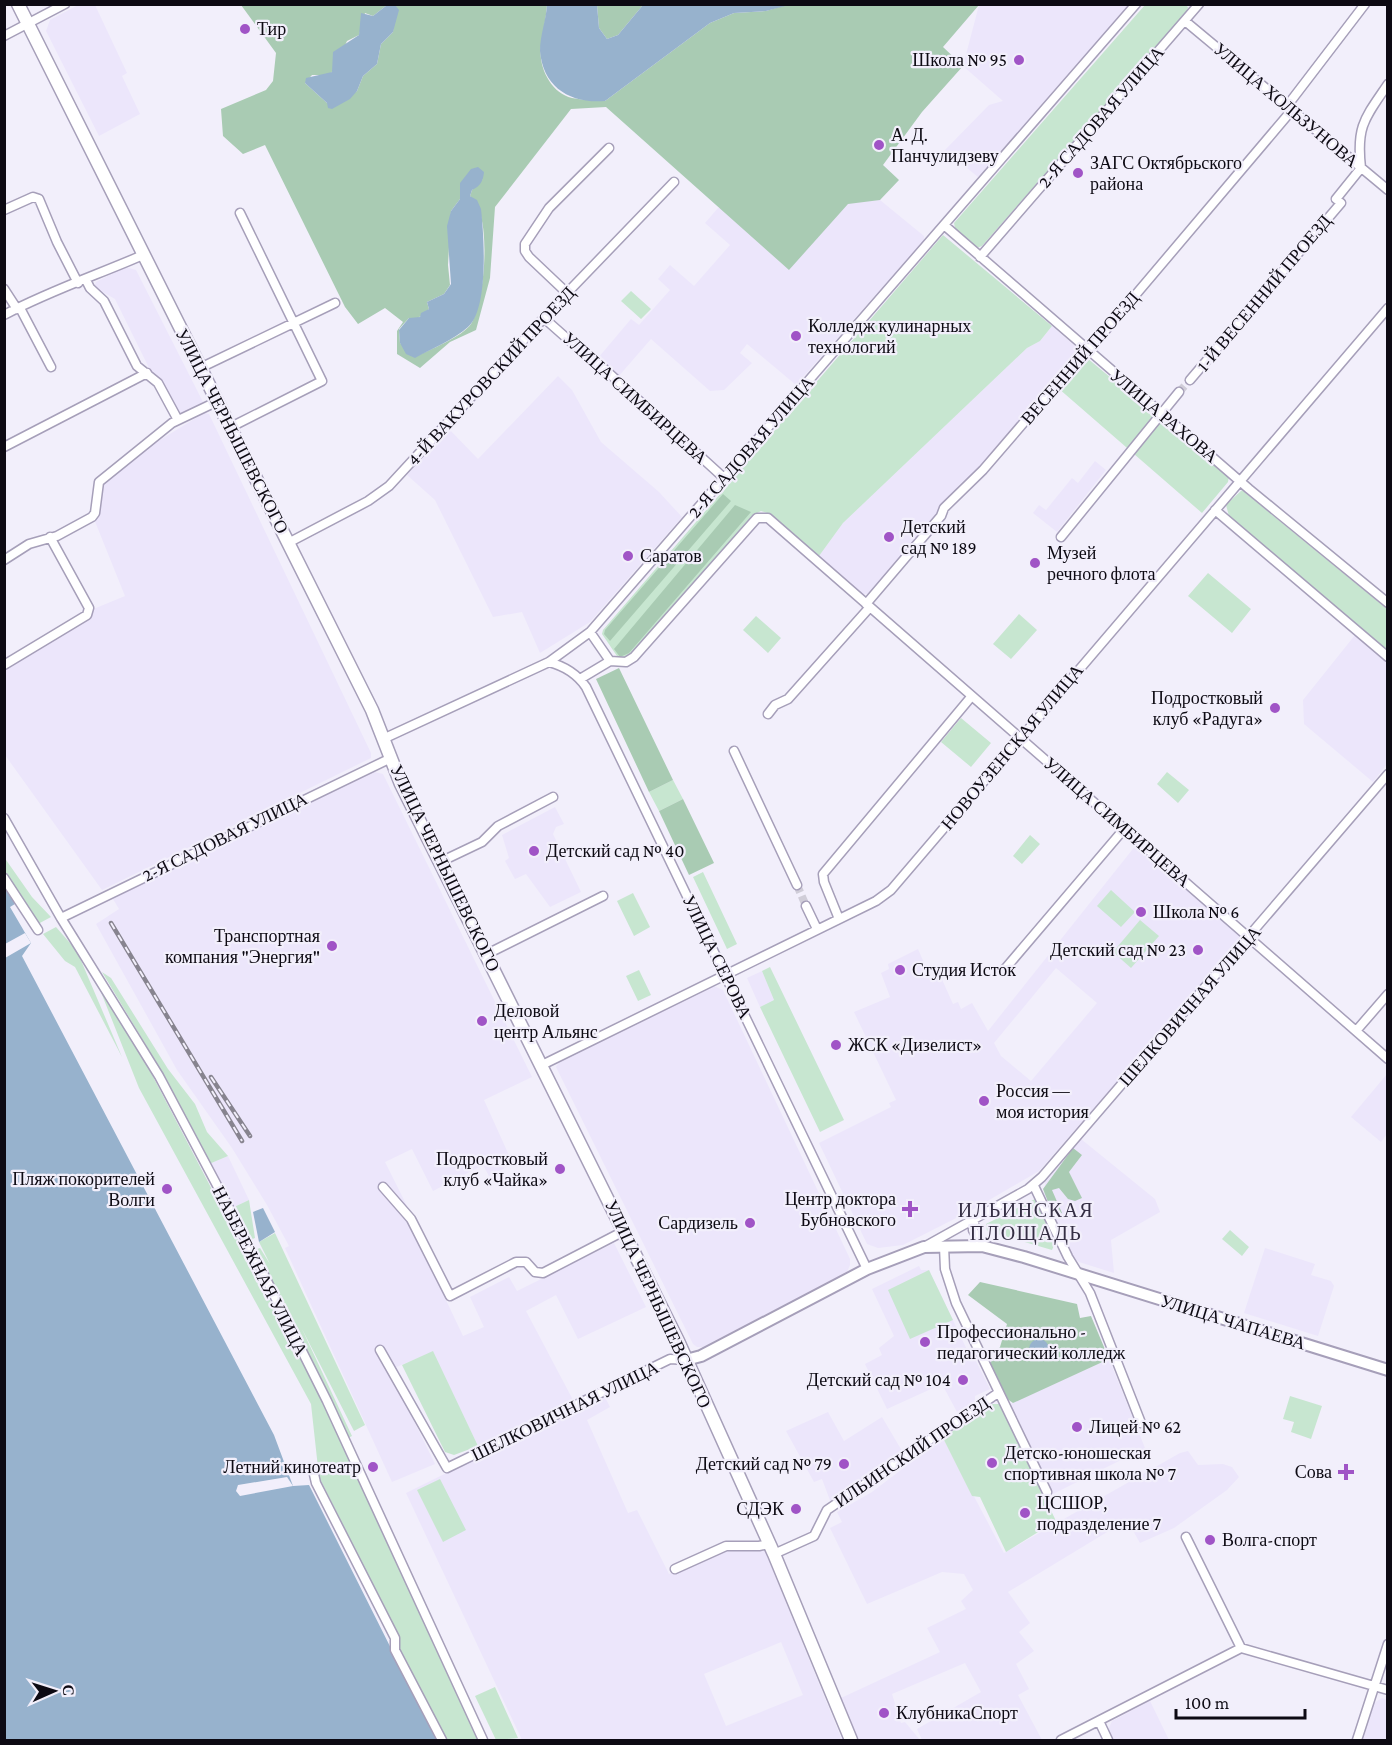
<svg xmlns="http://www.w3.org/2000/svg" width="1392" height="1745" viewBox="0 0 1392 1745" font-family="'Crimson Pro',serif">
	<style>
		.built { fill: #ece6fb; fill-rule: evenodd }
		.green { fill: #c7e6d0 }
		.forest { fill: #a9cbb3; fill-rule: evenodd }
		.water { fill: #97b2cd }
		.pier { fill: #f2effb }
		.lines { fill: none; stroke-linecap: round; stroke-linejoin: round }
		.street-tunnel { stroke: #d0cdd8; stroke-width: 8; stroke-dasharray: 8 4; stroke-linecap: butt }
		.street-casing { stroke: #a69fb9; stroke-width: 11 }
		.secondary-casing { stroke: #a69fb9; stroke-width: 14 }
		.primary-casing { stroke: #a69fb9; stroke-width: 15 }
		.street { stroke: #fff; stroke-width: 8 }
		.secondary { stroke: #fff; stroke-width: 10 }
		.primary { stroke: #fff; stroke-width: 12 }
		.rail-casing { stroke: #87848f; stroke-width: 4.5 }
		.rail { stroke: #f2effb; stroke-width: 2; stroke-dasharray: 7; stroke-linecap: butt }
		.poi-dot { fill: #a054c6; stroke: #f2effb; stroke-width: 2 }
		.labels { text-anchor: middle; stroke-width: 4.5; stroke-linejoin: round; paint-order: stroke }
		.poi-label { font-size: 18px; fill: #0d0a13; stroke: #f2effb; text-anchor: start }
		.street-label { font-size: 18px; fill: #0d0a13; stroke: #f2effb }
		.neighbourhood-label { font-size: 20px; letter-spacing: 1.5px; fill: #352f44; stroke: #f2effb }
	</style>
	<rect width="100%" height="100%" fill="#f2effb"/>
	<path class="built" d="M80,4L95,5L127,73L122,76L140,114L99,136L46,31L50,20Z
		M979,5H1129L978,177L945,150L989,105L1003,101L963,66Z
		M880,200L924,236V240L796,385L747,344L740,353L752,363L724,390L710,391L651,339L618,377L598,358L631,319L639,325L670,290L658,279L670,265L694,286L730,245L705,223L718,208Z
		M125,267L136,270L203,402L180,416L153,376L115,299L94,287L96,282Z
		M1052,326L1077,348V355L981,467L961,483L941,507L939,515L869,594H862L819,556L843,523L1027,348L1040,341Z
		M558,376L572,390L601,442L659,492L682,517L590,622L540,653L522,612L493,617L435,500L407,475L449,429L478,459Z
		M204,413L209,414L371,753V758L102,890L5,755V669L87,620L91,610L125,596L94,519L100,484L134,456Z
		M1095,461L1106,470L1057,532L1033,513L1039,505L1046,510L1072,478L1078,483Z
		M1355,635L1387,662V764L1373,782L1304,724L1303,700Z
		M370,771L383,774L532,1077L484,1100L513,1164L489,1176L483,1165L433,1191L412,1149L385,1162L407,1206L400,1210L411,1226L463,1336L484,1327L470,1297L509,1277L517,1291L614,1243L646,1307L578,1339L556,1295L526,1311L573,1400L478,1446L433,1352L389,1370L435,1464L392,1482L285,1248L289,1246L267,1205L232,1148L177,1070L96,924L119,909L113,899L172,867Z
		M555,807L564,824L556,827L553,834L581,892L550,907L526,874L515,879L505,861L509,858L502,835Z
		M1136,845L1237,931L1240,936L1239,942L1039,1171L972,1210L903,1245L878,1248L867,1244L819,1143L891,1107L889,1103L896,1100L854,1012L890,997L881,973L889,969L888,964L918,949L931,979L940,975L953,1004L958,1002L961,1009L972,1003L988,1031ZM1056,968L1097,1003L1031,1081L1001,1056L994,1043Z
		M762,971L774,1000L760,1007L747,978Z
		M714,986L723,990L850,1259V1265L847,1272L703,1347H697L693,1344L556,1067L559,1062Z
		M1387,1074V1134L1381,1142L1351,1117Z
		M1081,1139L1155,1199L1160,1212L1111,1240L1114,1273L1079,1262L1073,1257L1044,1194L1045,1183Z
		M228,1156L249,1200L232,1208L209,1164Z
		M1265,1248L1315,1264L1311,1275L1331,1281L1334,1286L1318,1336L1244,1313Z
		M919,1266L921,1270H929L969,1354L972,1353L990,1389L975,1396V1402L957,1412L942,1384L887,1409L865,1364L882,1355L879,1348L894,1336L872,1289Z
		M1109,1359L1145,1448L1051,1495L1008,1405Z
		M604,1395L610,1407L587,1420L628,1513L637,1510L669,1574L726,1549L765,1551L842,1740H522L406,1493ZM781,1642L803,1695L726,1726L704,1674Z
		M828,1412L844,1441L882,1417L902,1451L831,1503L822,1479L814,1482L786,1431Z
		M943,1438L1004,1553L1180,1453L1188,1451L1198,1465L1223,1464L1232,1467L1239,1477L1227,1490L1174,1528L1140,1543L1127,1520L1008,1592L1030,1623L1019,1632L1034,1651L1016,1664L1029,1689L1018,1695L1042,1740H922L917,1729L981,1692L965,1663L892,1694L901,1723L905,1722L920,1740H859L841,1698L940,1652L927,1628L966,1609L961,1601L973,1590L964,1574L942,1572L867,1604L830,1528L842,1522L837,1512L872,1492Z
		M1382,1698L1387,1700V1740H1362L1374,1703Z
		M1150,1701L1169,1740H1113L1108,1730L1112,1721Z"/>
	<path class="green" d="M1145,5H1185L1188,7L1187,12L982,246L977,248L955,228L954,223Z
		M943,235L1052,326L1040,341L1027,348L843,523L819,556L770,514L761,511L755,514L631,654L619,659L602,634L603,630Z
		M631,291L651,309L641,319L621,301Z
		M1087,358L1229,476L1228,482L1202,513L1058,388L1083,359Z
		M1242,490L1387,609V651L1229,516L1226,505Z
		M1208,573L1251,609L1232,633L1188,596Z
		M1019,614L1037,630L1011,659L993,644Z
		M756,616L781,638L768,653L743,630Z
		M961,718L991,743L971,767L941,742Z
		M1167,772L1189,790L1178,803L1157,784Z
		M673,780L683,799L659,811L649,792Z
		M1030,835L1040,844L1022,864L1013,856Z
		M4,857L32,897L51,917L38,924L5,871Z
		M703,872L737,944L727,949L693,877Z
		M1111,890L1135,912L1121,927L1097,906Z
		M633,893L650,927L634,936L617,901Z
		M1140,920L1159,936L1131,968L1113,952Z
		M56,927L77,951L122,1057L75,967L65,961L43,934Z
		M91,967L148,1067L323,1402L480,1740H446L399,1650V1637L319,1477L311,1404L139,1088Z
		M770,967L844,1120L820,1132L760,1007L774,1000L762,971Z
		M639,970L651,995L638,1001L626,976Z
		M102,972L111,978L168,1069L195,1104L207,1132L228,1156L209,1164L165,1077Z
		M1035,1199L1055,1243L1052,1250L987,1231L986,1224Z
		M249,1200L255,1238L250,1240L232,1208Z
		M1230,1230L1249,1247L1242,1256L1222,1239Z
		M275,1233L365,1425L354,1431L302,1329L352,1436L348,1438L257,1249L260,1248L270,1264L259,1242Z
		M929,1270L953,1320L910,1339L888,1290Z
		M433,1351L478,1446L454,1455L445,1452L402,1365Z
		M1290,1396L1322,1406L1311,1439L1291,1432L1294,1422L1283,1419Z
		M992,1404H1000L1056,1521L1006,1552L980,1497L972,1496L943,1438Z
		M440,1479L466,1530L443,1542L417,1490Z
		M495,1687L518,1738L496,1740L475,1696Z"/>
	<path class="forest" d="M789,4L979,5L943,47L963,66L922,112L883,165L899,180L880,200L848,204L789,270L606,107L571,109L495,207L490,278L476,330L450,342L420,368L397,354V331L403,322L385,308L358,324L345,307L265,145L243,154L223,136L221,109L266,90L273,81L276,53L241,5H387L373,16L365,13L359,35L347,41L333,71L328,75H312L305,83L327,103L336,105L357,91L363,76L377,64L381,44L393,32L395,5H547C546,19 543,32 541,46C538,67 551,93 572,98C582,100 594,100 605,101L710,23L734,13L766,11ZM483,179L472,190L470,196C493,212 485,302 471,324C462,337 429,350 415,357L400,343L399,329L409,318L417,319L429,309L427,302L444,294L450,285L448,265L451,211L460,199Z
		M597,5H643L618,35L607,39L599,28Z
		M723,494L731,501L610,641L604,634L605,630Z
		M735,505L751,512L629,653L620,657L614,649Z
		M619,668L673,780L649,792L596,679Z
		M683,799L714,863L689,875L659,811Z
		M1073,1148L1082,1155L1069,1172L1082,1198L1075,1201L1068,1199L1059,1188L1052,1190L1062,1213L1058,1215L1052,1212L1043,1189Z
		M980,1282L1077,1304L1080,1318L1091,1316L1109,1359L1013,1403L1003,1396L989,1365L1000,1347L1007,1324L968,1295Z"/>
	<path class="water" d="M387,5H395L399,10L393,32L381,44L377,64L363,76L357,91L350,99L332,109L328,108L327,103L305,83L306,78L332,72L333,52L359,35L361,13L373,16Z
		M547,5H597L599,28L607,39L618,35L643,5H789L766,11L734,13L710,23L605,101C570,104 543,87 540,51C540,36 546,20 547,5Z
		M478,167L484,172C483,182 480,186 472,190L470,196L477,200L481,209C484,236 489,308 468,327C453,340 433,348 415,358L406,354L400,343L399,330L409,318L420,317L421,313L429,309L427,302L444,294L451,284L447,226L451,211L460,199V183L471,169Z
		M4,885L15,904L10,907L31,943L22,956L274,1435L293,1486L309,1485L437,1740H5Z
		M263,1208L275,1232L259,1242L253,1212Z
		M1029 1349a10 10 0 1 1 20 0a10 10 0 1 1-20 0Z"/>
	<path class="pier" d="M25,933L31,943L5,958V944Z
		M287,1477L293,1486L240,1496L236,1491L238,1485Z"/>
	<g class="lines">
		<path class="street-tunnel" d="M1179,392L1190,380
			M797,885L806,906"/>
		<g class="street-casing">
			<path id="street" d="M1185,21L1388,190
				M4,36L65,4
				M1287,106L1365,4
				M4,210L33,197L39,199L57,242L78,283
				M944,225L1249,489L1388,603
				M980,257L1199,4
				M86,280L90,288L104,301L137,366L158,383L178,420
				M4,289L17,309
				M567,293L529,257L525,251V244L549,208L609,148
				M20,308L51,367
				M4,315C49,291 97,275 143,255
				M545,319L580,350L589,355L724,478
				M200,368L335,303
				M1190,380L1341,203L1336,199L1361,168C1356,126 1365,118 1388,84
				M229,428L322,381L240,213
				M4,447L147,373
				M1215,510L1388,657
				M1061,537L1179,392
				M288,543L368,501L389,486L567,293L674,182
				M4,560L29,544L57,536L92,517L95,513L99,482L172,423L216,402
				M866,604L941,516L944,508L983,470L1081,356L1088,351L1292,110
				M590,632L610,661
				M549,662C564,666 577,674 586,687L867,1269
				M4,665L87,615L89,608L50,537
				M580,679L610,661L626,662L634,657L757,518H768L1388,1059
				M768,714L775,705L788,699L870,607
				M383,739L549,662L590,632L1136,4
				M734,751L797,885
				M4,818L61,918L159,1076L255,1257L327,1401L483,1740
				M440,862L482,842L498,826L553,797
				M4,878L38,930
				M806,906L817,929
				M61,918L391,758
				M839,919L824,882L823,874L971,697
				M487,954L603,896
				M1004,970L1124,829
				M1356,1031L1388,994
				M542,1065L876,901L891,890L1388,308
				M1034,1186L1068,1257L1090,1293L1141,1423
				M383,1187L411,1219L450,1296L516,1262H526L535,1272L543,1273L624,1231
				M975,1218L973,1230L982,1246
				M944,1246L945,1269L956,1303L1047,1492
				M924,1247L1028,1189L1042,1177L1388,774
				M380,1350L447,1468L670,1359L686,1360
				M313,1470L316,1483L395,1638V1650L442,1740
				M1186,1537L1241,1648
				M774,1554L814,1536L827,1510L998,1393
				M675,1569L726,1546H759L769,1544
				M1099,1721L1108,1740
				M1061,1740L1241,1648L1388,1690
				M1357,1740L1388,1644"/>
		</g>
		<g class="secondary-casing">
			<path id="secondary" d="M686,1360L701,1356L867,1269L924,1247L982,1246L1024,1257L1388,1370"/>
		</g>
		<g class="primary-casing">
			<path id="primary" d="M18,4L372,710L401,784L678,1341L774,1554L851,1740"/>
		</g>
		<use href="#street" class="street"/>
		<use href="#secondary" class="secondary"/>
		<use href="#primary" class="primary"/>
		<g class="rail-casing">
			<path id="rail" d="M111,923L242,1141
				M211,1077L250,1136"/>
		</g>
		<use href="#rail" class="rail"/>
	</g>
	<g class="poi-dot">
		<circle cx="245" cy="29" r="6"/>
		<circle cx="1019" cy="60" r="6"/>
		<circle cx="879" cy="145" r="6"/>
		<circle cx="1078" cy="173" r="6"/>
		<circle cx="796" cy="336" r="6"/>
		<circle cx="889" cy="537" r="6"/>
		<circle cx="628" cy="556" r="6"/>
		<circle cx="1035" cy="563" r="6"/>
		<circle cx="1275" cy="708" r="6"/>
		<circle cx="534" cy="851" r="6"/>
		<circle cx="1141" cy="912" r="6"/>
		<circle cx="332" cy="946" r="6"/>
		<circle cx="1198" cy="950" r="6"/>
		<circle cx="900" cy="970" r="6"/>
		<circle cx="482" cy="1021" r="6"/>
		<circle cx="836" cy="1045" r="6"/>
		<circle cx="984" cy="1101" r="6"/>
		<circle cx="560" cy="1169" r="6"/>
		<circle cx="167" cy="1189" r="6"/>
		<path d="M907 1200h6v6h6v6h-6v6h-6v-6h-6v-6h6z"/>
		<circle cx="750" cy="1223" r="6"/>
		<circle cx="925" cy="1342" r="6"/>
		<circle cx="963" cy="1380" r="6"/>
		<circle cx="1077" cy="1427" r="6"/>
		<circle cx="992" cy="1463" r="6"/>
		<circle cx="844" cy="1464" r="6"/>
		<circle cx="373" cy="1467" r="6"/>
		<path d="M1343 1463h6v6h6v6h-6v6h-6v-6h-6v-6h6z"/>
		<circle cx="796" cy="1509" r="6"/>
		<circle cx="1025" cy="1513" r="6"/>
		<circle cx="1210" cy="1540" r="6"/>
		<circle cx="884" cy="1713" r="6"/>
	</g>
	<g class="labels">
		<g class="poi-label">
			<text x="257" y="35">Тир</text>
			<text x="1007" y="66" text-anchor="end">Школа № 95</text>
			<text x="891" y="141">А. Д.<tspan x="891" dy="21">Панчулидзеву</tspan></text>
			<text x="1090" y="169">ЗАГС Октябрьского<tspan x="1090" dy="21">района</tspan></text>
			<text x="808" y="332">Колледж кулинарных<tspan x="808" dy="21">технологий</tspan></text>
			<text x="901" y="533">Детский<tspan x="901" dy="21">сад № 189</tspan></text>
			<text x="1047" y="559">Музей<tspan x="1047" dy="21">речного флота</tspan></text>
			<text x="640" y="562">Саратов</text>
			<text x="1263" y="704" text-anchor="end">Подростковый<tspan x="1263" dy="21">клуб «Радуга»</tspan></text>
			<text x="546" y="857">Детский сад № 40</text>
			<text x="1153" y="918">Школа № 6</text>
			<text x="320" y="942" text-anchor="end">Транспортная<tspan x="320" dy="21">компания "Энергия"</tspan></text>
			<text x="1186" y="956" text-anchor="end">Детский сад № 23</text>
			<text x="912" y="976">Студия Исток</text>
			<text x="494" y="1017">Деловой<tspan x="494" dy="21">центр Альянс</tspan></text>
			<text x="848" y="1051">ЖСК «Дизелист»</text>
			<text x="996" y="1097">Россия —<tspan x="996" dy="21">моя история</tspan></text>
			<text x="548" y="1165" text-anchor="end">Подростковый<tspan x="548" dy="21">клуб «Чайка»</tspan></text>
			<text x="155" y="1185" text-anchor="end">Пляж покорителей<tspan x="155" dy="21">Волги</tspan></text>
			<text x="896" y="1205" text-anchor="end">Центр доктора<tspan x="896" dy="21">Бубновского</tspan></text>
			<text x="738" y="1229" text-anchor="end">Сардизель</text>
			<text x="937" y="1338">Профессионально -<tspan x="937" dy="21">педагогический колледж</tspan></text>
			<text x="951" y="1386" text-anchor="end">Детский сад № 104</text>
			<text x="1089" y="1433">Лицей № 62</text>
			<text x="1004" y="1459">Детско-юношеская<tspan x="1004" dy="21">спортивная школа № 7</tspan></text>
			<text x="832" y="1470" text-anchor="end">Детский сад № 79</text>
			<text x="361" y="1473" text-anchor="end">Летний кинотеатр</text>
			<text x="1332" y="1478" text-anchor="end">Сова</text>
			<text x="1037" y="1509">ЦСШОР,<tspan x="1037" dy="21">подразделение 7</tspan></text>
			<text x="784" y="1515" text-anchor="end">СДЭК</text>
			<text x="1222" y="1546">Волга-спорт</text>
			<text x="896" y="1719">КлубникаСпорт</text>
		</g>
		<g class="street-label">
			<text transform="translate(1286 105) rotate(40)" y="6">УЛИЦА ХОЛЬЗУНОВА</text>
			<text transform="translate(1101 117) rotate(-49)" y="6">2-Я САДОВАЯ УЛИЦА</text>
			<text transform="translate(1264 293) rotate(-50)" y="6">1-Й ВЕСЕННИЙ ПРОЕЗД</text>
			<text transform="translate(1080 358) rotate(-49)" y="6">ВЕСЕННИЙ ПРОЕЗД</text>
			<text transform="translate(491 376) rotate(-47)" y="6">4-Й ВАКУРОВСКИЙ ПРОЕЗД</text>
			<text transform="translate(635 398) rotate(42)" y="6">УЛИЦА СИМБИРЦЕВА</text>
			<text transform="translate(1164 416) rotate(40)" y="6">УЛИЦА РАХОВА</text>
			<text transform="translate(232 431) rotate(63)" y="6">УЛИЦА ЧЕРНЫШЕВСКОГО</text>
			<text transform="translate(751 447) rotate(-49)" y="6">2-Я САДОВАЯ УЛИЦА</text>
			<text transform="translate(1012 747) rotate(-50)" y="6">НОВОУЗЕНСКАЯ УЛИЦА</text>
			<text transform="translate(1117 822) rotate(41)" y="6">УЛИЦА СИМБИРЦЕВА</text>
			<text transform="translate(225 837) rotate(-26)" y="6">2-Я САДОВАЯ УЛИЦА</text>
			<text transform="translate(445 868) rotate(64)" y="6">УЛИЦА ЧЕРНЫШЕВСКОГО</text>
			<text transform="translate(717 957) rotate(64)" y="6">УЛИЦА СЕРОВА</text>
			<text transform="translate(1190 1006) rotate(-49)" y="6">ШЕЛКОВИЧНАЯ УЛИЦА</text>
			<text transform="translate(260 1271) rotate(63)" y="6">НАБЕРЕЖНАЯ УЛИЦА</text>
			<text transform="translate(658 1304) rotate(65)" y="6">УЛИЦА ЧЕРНЫШЕВСКОГО</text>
			<text transform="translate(1233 1322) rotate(17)" y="6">УЛИЦА ЧАПАЕВА</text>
			<text transform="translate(565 1411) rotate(-26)" y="6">ШЕЛКОВИЧНАЯ УЛИЦА</text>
			<text transform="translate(912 1452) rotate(-34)" y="6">ИЛЬИНСКИЙ ПРОЕЗД</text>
		</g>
		<g class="neighbourhood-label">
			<text x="1026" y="1217">ИЛЬИНСКАЯ<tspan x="1026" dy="23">ПЛОЩАДЬ</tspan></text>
		</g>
	</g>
	<rect width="1392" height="1745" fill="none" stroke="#0d0a13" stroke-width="12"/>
	<g transform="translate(54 1691) rotate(87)" stroke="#f2effb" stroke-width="4.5" paint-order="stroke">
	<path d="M0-4.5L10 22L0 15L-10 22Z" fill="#0d0a13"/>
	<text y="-9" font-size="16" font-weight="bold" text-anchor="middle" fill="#0d0a13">С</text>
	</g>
	<path d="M1176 1709v9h129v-9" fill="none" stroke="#0d0a13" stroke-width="3"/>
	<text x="1185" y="1709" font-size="18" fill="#0d0a13" stroke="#f2effb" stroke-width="4.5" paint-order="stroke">100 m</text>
</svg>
